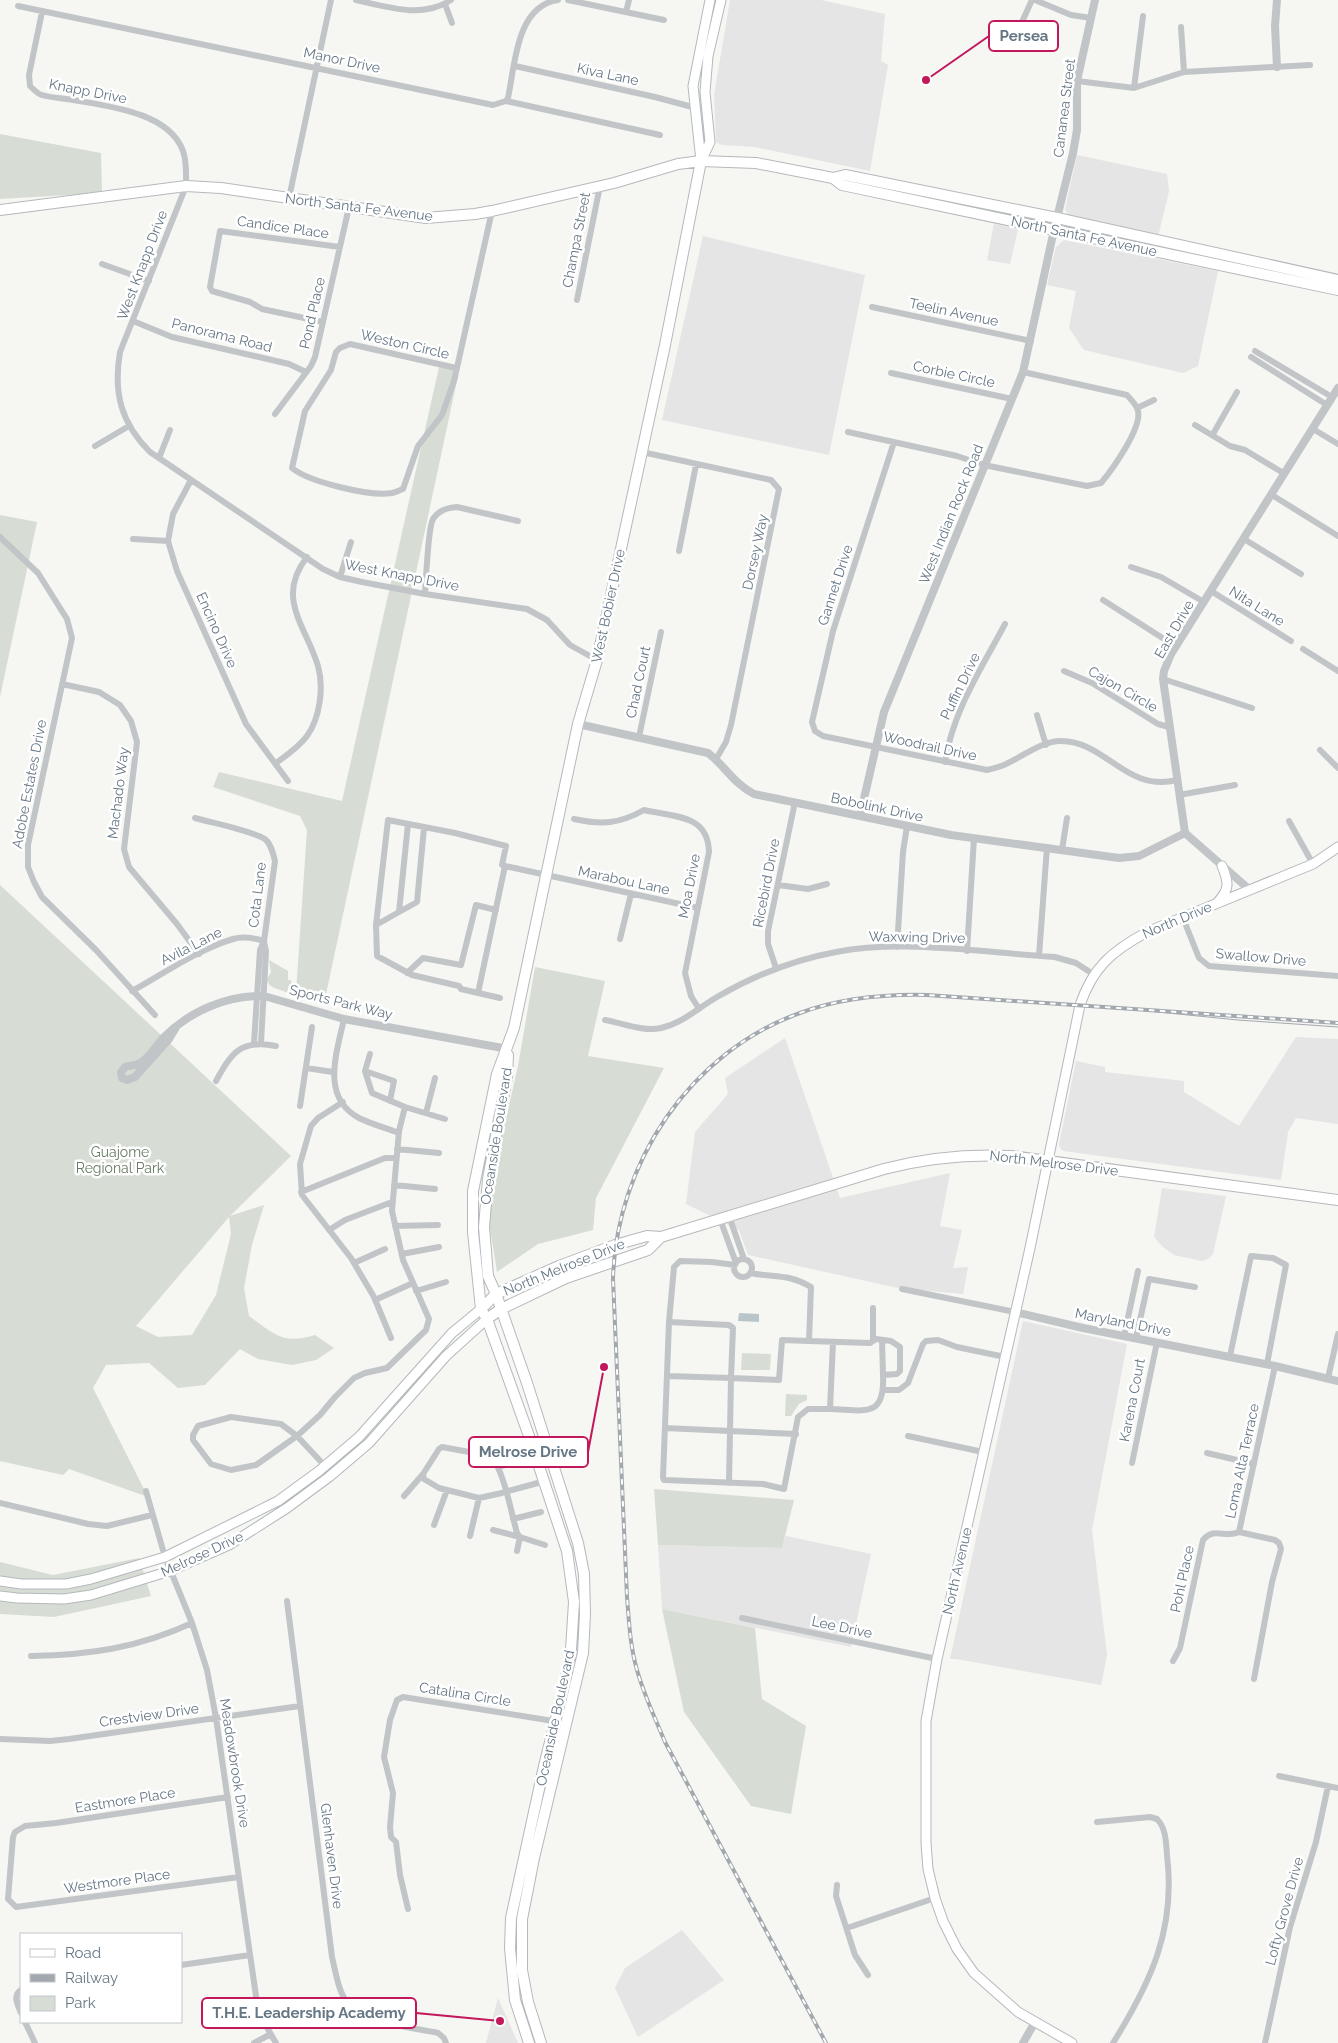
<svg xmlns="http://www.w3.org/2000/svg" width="1338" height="2043" viewBox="0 0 1338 2043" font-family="Raleway,sans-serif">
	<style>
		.built { fill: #e4e5e4 }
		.green { fill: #d7ddd4; fill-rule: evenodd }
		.water { fill: #b9c5c9 }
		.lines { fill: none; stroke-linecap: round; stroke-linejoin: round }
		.secondary-casing { stroke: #b3b9bd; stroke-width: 11 }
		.primary-casing { stroke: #b4b9bc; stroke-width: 12 }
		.minor { stroke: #c1c5c8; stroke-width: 6 }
		.tertiary { stroke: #c1c5c8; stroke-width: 8 }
		.secondary { stroke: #fff; stroke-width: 9 }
		.primary { stroke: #fff; stroke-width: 10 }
		.tram { stroke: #a2a8ae; stroke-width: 1 }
		.rail-casing { stroke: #a2a8ae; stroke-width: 4 }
		.rail { stroke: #fff; stroke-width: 2; stroke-dasharray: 5.5; stroke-linecap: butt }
		.labels { text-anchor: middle; stroke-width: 5; stroke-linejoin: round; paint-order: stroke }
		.street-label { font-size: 14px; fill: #657684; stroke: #fff }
		.park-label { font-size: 14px; fill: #687b64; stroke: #fff }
		.leader { fill: none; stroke: #c2185b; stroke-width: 2 }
		.callout-dot { fill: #c2185b; stroke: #fff; stroke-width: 2 }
		.callout { fill: #fff; stroke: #c2185b; stroke-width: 2 }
		.callout-label { font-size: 15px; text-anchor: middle; font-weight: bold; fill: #657684 }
	</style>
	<rect width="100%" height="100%" fill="#f6f6f3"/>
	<path class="built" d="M730,0H821L885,14L881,61L888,65L870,171L755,147L722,145L716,142L714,95Z
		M1077,155L1167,174L1169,191L1158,237L1069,217L1065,209Z
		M994,224L1018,229L1010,264L987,260Z
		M703,236L865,275L829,455L662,420Z
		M1064,240L1218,271L1198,366L1183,373L1084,350L1069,328L1076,291L1047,285L1056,247Z
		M1296,1037L1338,1039V1124L1296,1118L1288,1132L1281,1180L1063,1151L1060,1148L1059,1144L1076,1061L1105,1067V1072L1184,1081V1092L1239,1126Z
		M785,1038L840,1198L950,1173L940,1226L962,1230L953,1268L968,1267L963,1294L898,1288L748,1255L739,1230L686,1204L695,1132L728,1094L725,1078Z
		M1162,1188L1226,1196L1213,1254L1208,1259L1202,1261L1174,1255L1163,1247L1154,1237Z
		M1023,1321L1127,1344L1092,1530L1107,1655L1101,1685L956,1659H950Z
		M786,1536L871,1554L851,1647L662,1609L658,1545L781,1548Z
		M682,1930L724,1980L638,2037L615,1988L625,1968Z
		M498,1998L518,2043H486Z"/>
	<path class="green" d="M0,134L101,153L102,193L0,199Z
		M439,367L459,371L325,999L296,992L307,830L300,816L213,787L219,772L342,801Z
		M0,515L37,522L0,697Z
		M0,885L291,1156L230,1216L264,1205L252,1245L244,1288L249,1316C274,1334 283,1345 315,1335L334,1348L316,1360L292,1365L258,1359L240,1349L205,1385L178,1388L149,1363L106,1365L93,1388L148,1497L69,1469L63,1475L0,1461ZM229,1217L231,1234L216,1295L192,1335L158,1337L136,1326Z
		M269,960L288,971V980H291L292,986H289L287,993C280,988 269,990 267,979L271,972Z
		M535,967L605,981L588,1056L664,1068L596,1198L593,1230L538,1244L497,1272L489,1222L493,1176L518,1066Z
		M742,1353L771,1354L770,1370H741Z
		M786,1394L807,1395V1400L799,1404L791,1416H785Z
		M654,1489L794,1500L782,1548L658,1545Z
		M139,1558L151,1596L54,1617L0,1614V1562L53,1575Z
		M662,1609L755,1628L762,1699L806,1726L791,1814L751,1806L684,1712Z"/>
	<path class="water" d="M739,1313L759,1314V1322L738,1321Z"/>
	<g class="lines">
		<g class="secondary-casing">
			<path id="secondary" d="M701,161L710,142L705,92L708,56L721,0
				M701,161L693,86L710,0
				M1217,903C1230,889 1229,883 1222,866
				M0,1581L21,1584H66L91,1579L165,1557L278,1501L319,1471L359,1437L452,1333L481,1309
				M0,1596L17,1598L64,1599L91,1595L170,1571L229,1545L287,1508L329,1477L369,1443L446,1356L487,1319
				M1072,2043L1018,2012L974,1973L957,1949L943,1921L935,1898L928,1869L926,1843V1721L937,1659L1030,1248L1080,1005C1093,967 1112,951 1147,932L1313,864L1338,847"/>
		</g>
		<g class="primary-casing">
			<path id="primary" d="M833,178L845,175L1057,218L1338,280
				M0,210L186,186L221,188L426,218L475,214L492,211L614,183L678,164L701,161L756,163L833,178L842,185L1338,290
				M508,1055L507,1077L488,1179L484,1227L488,1276L496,1294L527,1383L578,1543L584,1574L585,1614L583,1653L534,1858L522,1919V1970L528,2002L541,2043
				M481,1309L496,1294L559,1266L615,1245L647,1236L661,1237L884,1169C926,1158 968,1154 1011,1156L1338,1200
				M487,1319L501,1309L566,1278L648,1250L661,1237
				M529,2043L515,2000L510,1948L511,1918L544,1766L565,1683L571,1650L574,1602L567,1551L529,1436L487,1319L481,1309L473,1232V1191L497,1074L514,1028L578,724L597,660L665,345L701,161"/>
		</g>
		<path class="minor" d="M356,0C387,7 422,19 451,0
			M568,0L664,20
			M1035,0L1071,15L1091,18
			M445,4L452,23
			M18,6L493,105L506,101L660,135
			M42,12L29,75L30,86C33,89 38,94 42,95C52,98 63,98 73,100C107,106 169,112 183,151C187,162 186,175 186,186L120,352C113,393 121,423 150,452L323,569L340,577L362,582L425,594L527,609L547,620L570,645L597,660
			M626,12L629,0
			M1021,24L1032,0
			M1181,27L1184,72
			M515,66L655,97L696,108
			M1077,81L1134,88L1184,72L1310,65
			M1134,88L1143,16
			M506,101L508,98C515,65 516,6 558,0
			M289,198L331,0
			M102,264L149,281
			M577,300L600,186
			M872,307L1031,341
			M133,321L172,337L289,364L306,372
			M323,322L262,309L250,302L212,291L210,287L220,231L340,247
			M1255,351L1332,397
			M1251,357L1327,405
			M456,368L350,344L340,348L336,352L331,370L305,411L292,468C309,482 371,497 392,493C396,492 400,490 403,489L418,446L442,415L454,381L492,211
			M891,373L1012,399
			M1137,408L1154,400
			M275,414L311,366L315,357L349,207
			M1195,425L1230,446L1245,450L1285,474
			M1313,429L1338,444
			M848,432L957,456L984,465L1087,486L1101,483C1112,470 1142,428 1138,411C1137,405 1131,400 1127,395L1023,372
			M1213,434L1237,392
			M95,446L129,426
			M642,452L771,480L779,489L731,725L726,742L716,759
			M159,458L170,430
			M191,480L173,514L170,530L168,541L177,571L246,724L288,781
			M1272,495L1338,536
			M0,537L38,573L67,619L72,638L28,845V867L34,882L42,897L96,950L155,1015
			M133,539L168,541
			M1244,539L1301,574
			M679,551L696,465
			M1131,567L1161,577L1204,602
			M340,577L351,542
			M1211,591L1291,641
			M425,594C426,580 428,528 433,519C439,510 447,508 457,507L518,521
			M1103,600L1175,646
			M1303,649L1338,671
			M1064,671L1092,683L1158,724L1169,727
			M1163,679L1252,708
			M62,684L99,692L120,705L131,721L137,742L124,849L129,867L177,924L199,954
			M1037,715L1046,745
			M815,731L823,736L987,770C994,768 1002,767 1008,763C1025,755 1042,741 1061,741C1106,741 1126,793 1177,780
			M815,731L812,722L833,631L894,442
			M639,737L661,632
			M1320,750L1338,768
			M945,762C953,711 981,669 1005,624
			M276,763C287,755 299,747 307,736C320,718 324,687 318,666C306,626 275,598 307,557
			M1179,795L1235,785
			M195,818C213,823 250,830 265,839C271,844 273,853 275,861L264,941L260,950L254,1043
			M574,819C602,825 619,824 644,810C674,817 708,814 709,852L685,973L691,996L699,1009
			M1289,821L1313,864
			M1062,850L1067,818
			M505,866L698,908
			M778,885L808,889L827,884
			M399,912L417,902L424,828
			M1183,918L1199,958L1209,966L1338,976
			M376,925L399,912L408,824
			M620,939L631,894
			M897,947L903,852L907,826
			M967,951L974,838
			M1039,956L1047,847
			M776,968L768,944V931L795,802
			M407,973L423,958L461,965L476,905L496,910
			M132,991C163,974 199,949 233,939C243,936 254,938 264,941
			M478,993L505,866L502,865L506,846L455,833L388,820L376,925L377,956L412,975L459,986L461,989L500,998
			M344,1019C337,1052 320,1097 359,1118C371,1124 386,1128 399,1133
			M605,1020C622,1023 644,1032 661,1028C683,1023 698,1008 717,997C755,975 793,960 836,952C904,939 986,953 1055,957L1076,963L1093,974
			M261,1043L266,951L264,942
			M370,1054L365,1071L372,1093L405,1107L445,1119
			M306,1068L333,1072
			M365,1071L394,1081L390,1101
			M216,1081C232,1052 241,1039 276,1046
			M343,1102L318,1118L311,1126L300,1164L302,1195L351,1258L374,1297L391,1338
			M300,1106L312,1027
			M426,1113L435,1078
			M397,1149L439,1153
			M394,1185L435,1189
			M301,1192L385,1158H396
			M729,1216L744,1259
			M720,1219L736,1263
			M395,1226L438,1225
			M329,1230L345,1220L392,1202
			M402,1254L439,1247
			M734 1268a9 9 0 1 1 18 0a9 9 0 1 1-18 0Z
			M354,1263L385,1249
			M735,1265L712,1262L680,1261L674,1267L669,1322L663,1477L664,1480L763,1484L784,1489L798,1417L808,1409H830
			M750,1273C775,1278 787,1273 811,1287L809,1341L870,1343L876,1339L891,1341L900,1347V1371L897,1374L883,1375C885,1419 865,1410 830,1409L833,1342
			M902,1289L1015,1312
			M416,1291L446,1282
			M375,1300L413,1283
			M873,1308V1341
			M1124,1336L1138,1271
			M1136,1338L1149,1279L1195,1287
			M882,1341L883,1375
			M1230,1356L1251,1256L1273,1258L1286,1265L1267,1364
			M667,1376L731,1378L733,1328L729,1325L669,1322
			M1328,1378L1338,1334
			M884,1390H899L908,1383L923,1344L926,1341L938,1340L957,1347L1005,1357
			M665,1428L730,1431L729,1483
			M796,1434L730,1431L731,1378L779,1380L782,1340L809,1341
			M908,1436L983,1452
			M1207,1453L1254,1464
			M1132,1463L1157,1342
			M325,1466L297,1436L281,1424L231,1417L198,1426L193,1435V1440L211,1464L231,1470L256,1465L297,1436L320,1415L335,1397L354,1378L365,1373L387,1368L426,1330L429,1319L403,1260L392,1211L399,1131L405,1107
			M498,1467L523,1460
			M545,1481L505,1492L502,1493L479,1498L439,1488L424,1479L423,1474L439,1449L442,1447L491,1456C504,1471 511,1512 517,1533L520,1537L545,1545
			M146,1491L165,1557L192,1623L207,1670L216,1718L256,1996L262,2019L276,2043
			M404,1496L423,1474
			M0,1503L88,1524L107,1526L152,1515
			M513,1519L541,1512
			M434,1525L447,1490
			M493,1530L520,1537L517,1551
			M1239,1532L1275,1540L1279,1543L1281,1549L1272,1582L1254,1679
			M1239,1532L1275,1366
			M470,1536L479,1498
			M287,1601L332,1957C336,1973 338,1992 349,2005C363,2023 415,2028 438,2033L444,2038L446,2043
			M742,1618L937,1659
			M31,1656C89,1655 138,1648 192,1623
			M1173,1661L1180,1648L1203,1540C1215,1526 1225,1539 1239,1532
			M0,1739L50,1741L69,1739L300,1706
			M1279,1776L1338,1788
			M228,1797L56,1823L25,1826L15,1832L13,1837L8,1899L16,1907L239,1877
			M1097,1822L1150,1817L1157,1819C1166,1828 1166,1842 1167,1855C1176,1929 1151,1982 1113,2043
			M837,1885L836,1896L855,1955L868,1975
			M408,1909L400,1875L396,1842L391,1837L390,1827L393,1793L384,1757L390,1720L397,1700L403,1697L566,1723
			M847,1928L935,1898
			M181,1965L250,1955
			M21,1990C12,1996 18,2005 21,2013
			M25,2022L35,2043
			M254,2043L269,2035
			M1265,2043L1290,1927L1316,1842L1328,1786"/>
		<path class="tertiary" d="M1277,67L1275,26L1277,0
			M578,724L708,753C725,766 734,784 754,794L951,835L1119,858L1139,856L1185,833
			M860,816L884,712L1023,372L1054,230L1073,153L1077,130V81L1095,0
			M1250,890L1185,833L1163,679L1164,671L1171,654L1338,388
			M175,1029L169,1039L135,1077L127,1080L122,1078L121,1072L125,1067C130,1065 136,1066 140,1063C150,1058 156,1045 163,1038C190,1011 227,995 264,996L344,1019L508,1049
			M1015,1312L1083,1328L1275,1366L1338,1381
			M1023,2043L1035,2022"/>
		<use href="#secondary" class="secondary"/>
		<use href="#primary" class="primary"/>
		<path class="tram" d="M1128,1009L1238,1020L1338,1027"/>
		<g class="rail-casing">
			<path id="rail" d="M826,2043L665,1742C655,1718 644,1695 637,1670C630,1646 629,1621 627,1597L613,1279C616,1164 690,1052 800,1013C841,998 883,994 927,995L1338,1023"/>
		</g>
		<use href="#rail" class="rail"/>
	</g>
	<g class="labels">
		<g class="street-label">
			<text transform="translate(342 60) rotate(12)" y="5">Manor Drive</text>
			<text transform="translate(608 74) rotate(12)" y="5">Kiva Lane</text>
			<text transform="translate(88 91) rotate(11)" y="5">Knapp Drive</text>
			<text transform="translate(1064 108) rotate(-83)" y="5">Cananea Street</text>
			<text transform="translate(359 207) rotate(7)" y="5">North Santa Fe Avenue</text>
			<text transform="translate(283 227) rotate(8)" y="5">Candice Place</text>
			<text transform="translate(1084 236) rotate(12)" y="5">North Santa Fe Avenue</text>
			<text transform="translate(576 240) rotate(-79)" y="5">Champa Street</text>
			<text transform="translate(142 265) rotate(-69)" y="5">West Knapp Drive</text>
			<text transform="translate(954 312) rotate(12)" y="5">Teelin Avenue</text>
			<text transform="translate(312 313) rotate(-77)" y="5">Pond Place</text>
			<text transform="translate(222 335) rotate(14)" y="5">Panorama Road</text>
			<text transform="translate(405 344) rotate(13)" y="5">Weston Circle</text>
			<text transform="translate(954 374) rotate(12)" y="5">Corbie Circle</text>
			<text transform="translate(951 514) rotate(-68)" y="5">West Indian Rock Road</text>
			<text transform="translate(755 552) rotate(-78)" y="5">Dorsey Way</text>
			<text transform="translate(402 575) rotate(11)" y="5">West Knapp Drive</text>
			<text transform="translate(835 585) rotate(-72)" y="5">Gannet Drive</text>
			<text transform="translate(608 606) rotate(-78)" y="5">West Bobier Drive</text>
			<text transform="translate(1257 606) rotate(32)" y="5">Nita Lane</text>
			<text transform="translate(1174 629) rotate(-60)" y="5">East Drive</text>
			<text transform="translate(217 630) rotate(66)" y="5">Encino Drive</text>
			<text transform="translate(638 682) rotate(-78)" y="5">Chad Court</text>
			<text transform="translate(960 686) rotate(-64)" y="5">Puffin Drive</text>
			<text transform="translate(1123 689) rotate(30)" y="5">Cajon Circle</text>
			<text transform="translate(930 746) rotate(12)" y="5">Woodrail Drive</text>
			<text transform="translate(29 784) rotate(-79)" y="5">Adobe Estates Drive</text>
			<text transform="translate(118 793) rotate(-83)" y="5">Machado Way</text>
			<text transform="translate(877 807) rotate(12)" y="5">Bobolink Drive</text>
			<text transform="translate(624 880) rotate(12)" y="5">Marabou Lane</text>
			<text transform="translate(766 883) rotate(-79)" y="5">Ricebird Drive</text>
			<text transform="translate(689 886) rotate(-79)" y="5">Moa Drive</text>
			<text transform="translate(257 895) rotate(-83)" y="5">Cota Lane</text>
			<text transform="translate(1177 920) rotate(-23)" y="5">North Drive</text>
			<text transform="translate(917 937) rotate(1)" y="5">Waxwing Drive</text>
			<text transform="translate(191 946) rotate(-27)" y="5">Avila Lane</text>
			<text transform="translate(1261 957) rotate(5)" y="5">Swallow Drive</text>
			<text transform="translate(341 1002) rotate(14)" y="5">Sports Park Way</text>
			<text transform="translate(496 1136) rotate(-81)" y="5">Oceanside Boulevard</text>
			<text transform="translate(1054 1163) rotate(7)" y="5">North Melrose Drive</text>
			<text transform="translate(564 1267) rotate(-22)" y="5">North Melrose Drive</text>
			<text transform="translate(1123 1322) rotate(11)" y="5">Maryland Drive</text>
			<text transform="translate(1132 1400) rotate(-79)" y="5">Karena Court</text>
			<text transform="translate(1242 1461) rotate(-78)" y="5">Loma Alta Terrace</text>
			<text transform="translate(202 1554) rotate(-25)" y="5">Melrose Drive</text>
			<text transform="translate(957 1571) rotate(-77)" y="5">North Avenue</text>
			<text transform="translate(1182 1579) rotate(-78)" y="5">Pohl Place</text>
			<text transform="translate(842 1627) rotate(12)" y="5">Lee Drive</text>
			<text transform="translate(465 1694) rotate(9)" y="5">Catalina Circle</text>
			<text transform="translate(149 1715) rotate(-8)" y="5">Crestview Drive</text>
			<text transform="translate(555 1718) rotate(-78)" y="5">Oceanside Boulevard</text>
			<text transform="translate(235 1763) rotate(81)" y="5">Meadowbrook Drive</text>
			<text transform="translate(125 1800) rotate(-9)" y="5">Eastmore Place</text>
			<text transform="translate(332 1856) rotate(83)" y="5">Glenhaven Drive</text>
			<text transform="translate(117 1881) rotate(-8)" y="5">Westmore Place</text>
			<text transform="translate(1284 1911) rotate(-75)" y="5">Lofty Grove Drive</text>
		</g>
		<g class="park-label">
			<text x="120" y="1157">Guajome<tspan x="120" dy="16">Regional Park</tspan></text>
		</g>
	</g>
	<path class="leader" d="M926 80L989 36M604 1367L588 1452M500 2021L416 2013"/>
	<g class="callout-dot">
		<circle cx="926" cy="80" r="5"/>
		<circle cx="604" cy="1367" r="5"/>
		<circle cx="500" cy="2021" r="5"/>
	</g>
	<g class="callout">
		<rect x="989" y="21" width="69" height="30" rx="5"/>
		<rect x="469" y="1437" width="119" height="30" rx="5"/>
		<rect x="202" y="1998" width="214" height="30" rx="5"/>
	</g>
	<g class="callout-label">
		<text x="1024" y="41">Persea</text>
		<text x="528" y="1457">Melrose Drive</text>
		<text x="309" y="2018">T.H.E. Leadership Academy</text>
	</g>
	<rect x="20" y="1933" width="162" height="90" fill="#ffffff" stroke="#c1c8ce"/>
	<rect x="30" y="1949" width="25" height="8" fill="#ffffff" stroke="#c1c8ce"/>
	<text x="65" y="1958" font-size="15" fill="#657684">Road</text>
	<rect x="30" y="1974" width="25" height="8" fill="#a2a8ae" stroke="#c1c8ce"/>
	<text x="65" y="1983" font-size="15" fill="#657684">Railway</text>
	<rect x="30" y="1996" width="25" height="15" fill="#d7ddd4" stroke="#c1c8ce"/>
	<text x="65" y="2008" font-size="15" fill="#657684">Park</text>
</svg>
